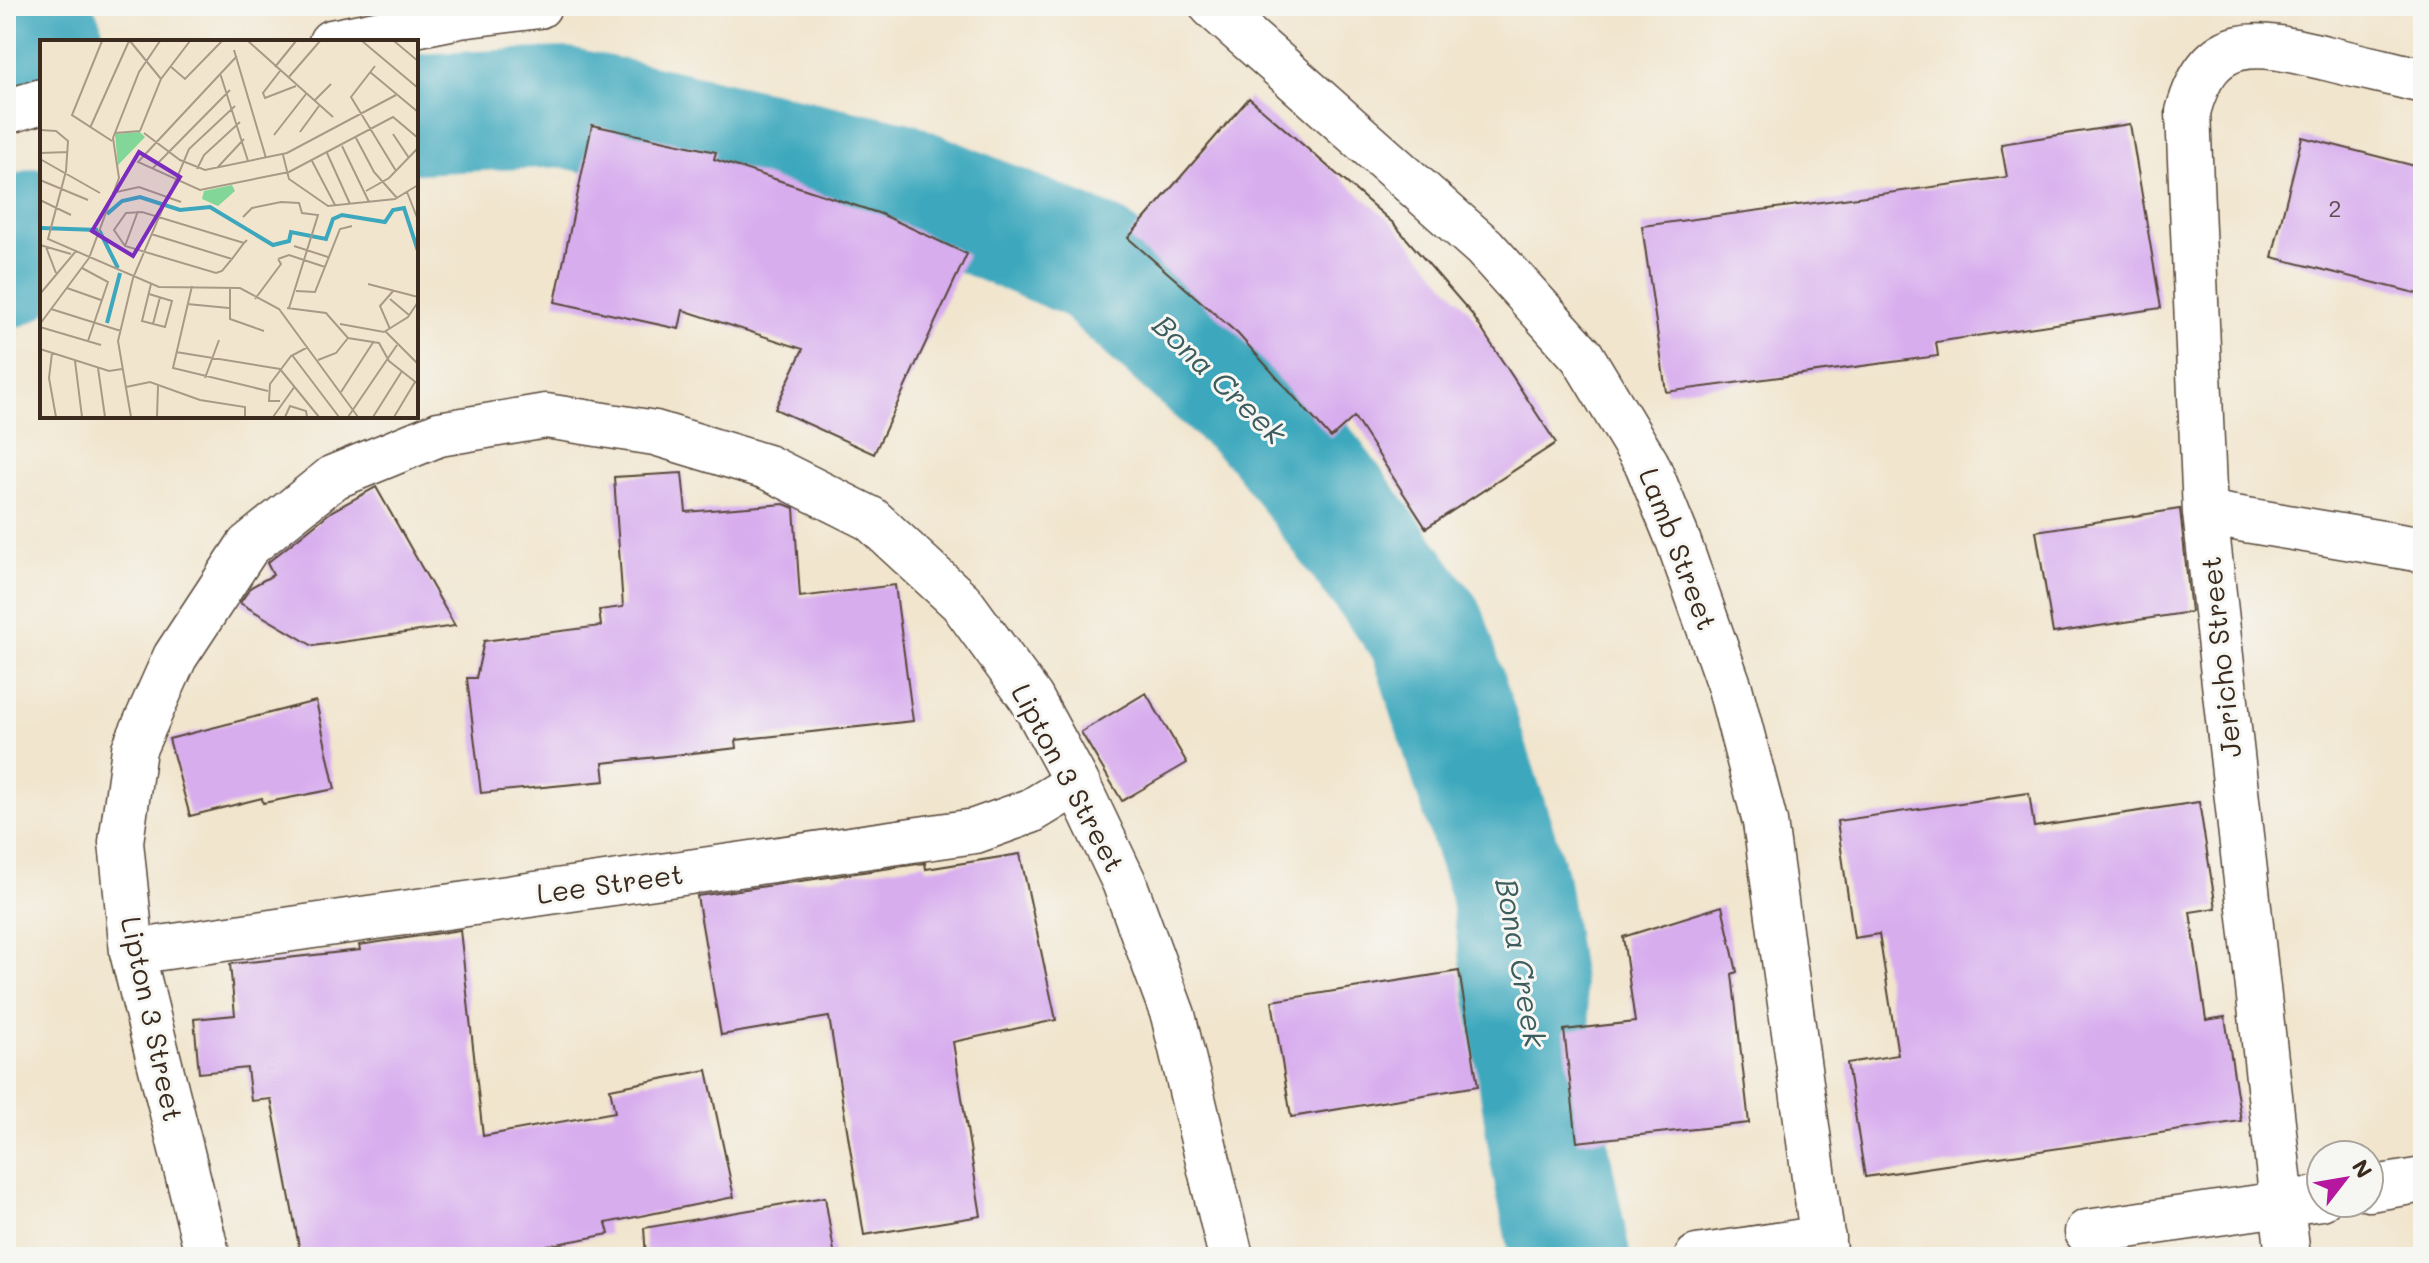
<svg xmlns="http://www.w3.org/2000/svg" width="2429" height="1263" viewBox="0 0 2429 1263" font-family="Mali,sans-serif">
	<style>
		.lines { fill: none; stroke-linecap: round; stroke-linejoin: round }
		.river { stroke: #3da8bd; stroke-width: 120 }
		.building { fill: #d8adee }
		.minor-casing { stroke: #564638; stroke-width: 47 }
		.tertiary-casing { stroke: #564638; stroke-width: 47 }
		.minor { stroke: #fff; stroke-width: 44 }
		.tertiary { stroke: #fff; stroke-width: 44 }
		.labels { text-anchor: middle; stroke-width: 6; stroke-linejoin: round; paint-order: stroke }
		.number-label { font-size: 24px; fill: #624b52 }
		.street-label { font-size: 28px; fill: #3b2a1e; stroke: #f6f6f2 }
		.water-label { font-size: 30px; font-style: italic; fill: #3c5c5e; stroke: #f6f6f2 }
		.inset-river { fill: none; stroke: #3da8bd; stroke-width: 4 }
		.inset-road { fill: none; stroke: #a89a87; stroke-width: 2 }
		.view { fill: #7b2cbf; fill-opacity: 0.15; stroke: #7b2cbf; stroke-width: 4 }
		.inset-edge { fill: none; stroke: #3b2a1e; stroke-width: 4 }
	</style>
	<rect width="100%" height="100%" fill="#f6f6f2"/>
	<filter id="ink" filterUnits="userSpaceOnUse"><feTurbulence type="fractalNoise" baseFrequency=".0125" numOctaves="2"/><feDisplacementMap in="SourceGraphic" scale="16" xChannelSelector="R" yChannelSelector="G"/><feConvolveMatrix kernelMatrix="1 2 1 2 8 2 1 2 1" color-interpolation-filters="sRGB"/></filter>
	<filter id="wash" filterUnits="userSpaceOnUse"><feTurbulence type="fractalNoise" baseFrequency=".006" numOctaves="4" result="noise"/><feDisplacementMap in="SourceGraphic" scale="32" xChannelSelector="R" yChannelSelector="G"/><feGaussianBlur stdDeviation="1.8" result="paint"/><feColorMatrix in="noise" values="0 0 0 0 0 0 0 0 0 0 0 0 0 0 0 0 0 1.4 0 .05"/><feComposite in="paint" operator="in"/></filter>
	<g filter="url(#wash)">
		<rect width="100%" height="100%" fill="#f1e5cd"/>
		<g class="lines">
			<path class="river" d="M21,6L44,42
				M416,114L564,107L896,181L1094,263L1276,428L1427,631L1509,885L1550,1156L1570,1257
				M6,268L42,228"/>
		</g>
		<g id="blocks">
			<path class="building" d="M1249,98L1393,223L1471,313L1556,443L1426,528L1354,417L1331,438L1238,334L1128,238Z
				M2130,124L2161,308L1936,342L1938,356L1666,392L1642,226L2007,177L2001,144Z
				M592,125L716,152L714,159L881,214L967,254L874,454L775,409L803,349L683,310L679,329L555,302Z
				M2302,137L2423,168V295L2272,257Z
				M682,473L686,512L784,504L794,508L800,597L895,585L913,721L736,740L737,748L603,763L605,781L481,793L467,678H476L484,641L601,626L599,610L623,607L614,477Z
				M376,487L455,626L313,646L240,603L251,587L273,575L267,563L332,511Z
				M2180,509L2191,612L2053,633L2036,531Z
				M1146,693L1187,763L1122,801L1081,732Z
				M316,701L335,789L263,803L262,798L190,816L169,739Z
				M2029,793L2034,827L2199,802L2216,908L2190,912L2206,1020L2225,1017L2241,1121L1865,1177L1847,1063L1898,1055L1879,934L1854,938L1837,821Z
				M1020,854L1056,1020L953,1042L981,1216L864,1235L829,1017L721,1035L697,896L925,863L926,869Z
				M1722,906L1737,972L1732,974L1749,1123L1577,1142L1564,1030L1635,1022L1623,937Z
				M460,930L483,1136L615,1112L610,1089L707,1070L734,1197L606,1223L609,1234L488,1257H301L271,1099L251,1101L247,1068L199,1073L194,1019L235,1015L230,964L360,950L359,945Z
				M1459,971L1478,1086L1291,1117L1272,1001Z
				M825,1197L835,1257H646L644,1228Z"/>
		</g>
	</g>
	<g filter="url(#ink)">
		<use href="#blocks" fill-opacity="0" stroke="#564638" stroke-width="2"/>
		<g class="lines">
			<g class="minor-casing">
				<path id="minor" d="M1212,6L1484,247L1582,356L1647,464L1678,540L1730,688L1765,822L1825,1257
					M2205,513L2423,550
					M132,952L975,831L1031,811L1077,783
					M2369,1189L2423,1180
					M2087,1232L2321,1198
					M208,1257L132,952L121,842L134,749L175,657L248,546L334,477L439,434L546,416L655,433L767,467L871,519L961,602L1031,698L1077,783L1124,882L1173,1015L1231,1257
					M1697,1257L1823,1238
					M2288,1257L2205,513L2188,112C2210,29 2259,42 2326,58C2358,66 2391,73 2423,81"/>
			</g>
			<g class="tertiary-casing">
				<path id="tertiary" d="M331,42L460,16L539,6
					M6,112L42,101"/>
			</g>
			<use href="#minor" class="minor"/>
			<use href="#tertiary" class="tertiary"/>
		</g>
	</g>
	<g class="labels">
		<g class="number-label">
			<text x="2335" y="217">2</text>
		</g>
		<g class="street-label">
			<text transform="translate(1678 549) rotate(69)" y="10">Lamb Street</text>
			<text transform="translate(2221 657) rotate(-96)" y="10">Jericho Street</text>
			<text transform="translate(1068 778) rotate(62)" y="10">Lipton 3 Street</text>
			<text transform="translate(610 884) rotate(-8)" y="10">Lee Street</text>
			<text transform="translate(152 1019) rotate(78)" y="10">Lipton 3 Street</text>
		</g>
		<g class="water-label">
			<text transform="translate(1219 380) rotate(44)" y="10">Bona Creek</text>
			<text transform="translate(1520 963) rotate(80)" y="10">Bona Creek</text>
		</g>
	</g>
	<g transform="translate(40 40)">
		<rect width="378" height="378" fill="#f1e5cd"/>
		<path d="M100,92L105,97L78,125L75,94ZM192,145L195,151L178,166L162,159L164,151Z" fill="#81d698"/>
		<path class="inset-river" d="M67,174L82,161L100,157L140,170L170,167L233,205L249,201L251,192L286,199L293,179L302,175L345,182L353,170L364,168L378,211M1,188L58,190M59,190L78,228M67,283L80,233"/>
		<path class="inset-road" d="M62,1L32,75L72,101M90,1L121,39M208,1L293,77M322,1L378,48M354,1L378,21M194,10L226,118M197,16L98,122L160,150L249,132L353,77L378,98M130,26L145,39L182,1M335,26L311,57L356,131M235,27L256,1M240,31L223,53L225,58L256,46M330,32L378,72M180,33L208,121M248,38L280,1M274,61L291,44M50,88L89,1M0,90L16,91L28,101L26,131L8,199L119,247L200,248L239,269L318,377M100,91L121,39L150,1M260,92L279,66M75,93L100,91M104,93L140,120L165,130L247,113L356,55M353,94L369,118M234,95L266,54M316,98L334,132L357,158M302,106L329,162M0,113L28,112M287,113L310,164M243,115L249,139L288,166L355,159L378,145M0,119L60,153M272,121L295,165M177,128L204,99M112,129L190,50M157,129L164,115L200,82M0,140L48,160M133,147L149,109L195,66M326,151L349,138L378,108M367,152L378,180M72,153L99,147L141,162M0,160L31,175M203,177L212,168L241,162L259,163L262,173L278,175L249,268M111,194L192,219M204,203L102,172L86,173L74,190L85,206L176,233L182,231L192,219L204,203L207,200M0,205L31,214M85,206L98,171M254,206L288,217M6,207L16,233M49,218L79,138L73,98L99,32L120,1M238,219L249,215L285,227M42,228L68,242L48,301M328,244L378,257M152,246L133,328L228,351M27,248L61,260M190,248V279L224,291M256,251L275,252L300,189L312,186M0,254L36,211M109,254L132,261L125,287L102,281L111,244M215,259L241,224L238,219M350,259L369,275M147,264L189,268M247,268L286,273L308,298L339,303L349,321L378,344M11,269L81,291M0,284L49,218M113,284L120,257M300,284L344,292L368,277L378,262M0,287L61,305M350,289L340,266L354,250M346,292L378,324M0,309L69,331L82,329M136,312L240,329L279,377M12,313L9,338L16,377M252,315L299,377M278,320L296,313L308,298M35,321L42,377M58,328L65,377M165,338L179,300M86,347L110,342L160,360L205,367V377M301,352L334,301M240,361H229L230,344L251,316L268,307M91,377L78,301L93,238L128,156M117,377L118,346M233,377L255,346M245,377L250,366L266,371L267,377M308,377L357,305M333,377L362,331M354,377L375,342"/>
		<path class="view" d="M99,112L140,137L93,216L52,191Z"/>
		<rect width="378" height="378" class="inset-edge"/>
	</g>
	<rect width="2429" height="1263" fill="none" stroke="#f6f6f2" stroke-width="32"/>
	<g transform="translate(2345 1179) rotate(59)"><circle r="38" fill="#f6f6f2" stroke="#aba49d" stroke-width="2"/>
	<path d="M0-6L14 30L0 20L-14 30Z" fill="#b5179e"/>
	<text y="-12" font-size="22" font-weight="bold" text-anchor="middle" fill="#3b2a1e">N</text>
	</g>
</svg>
